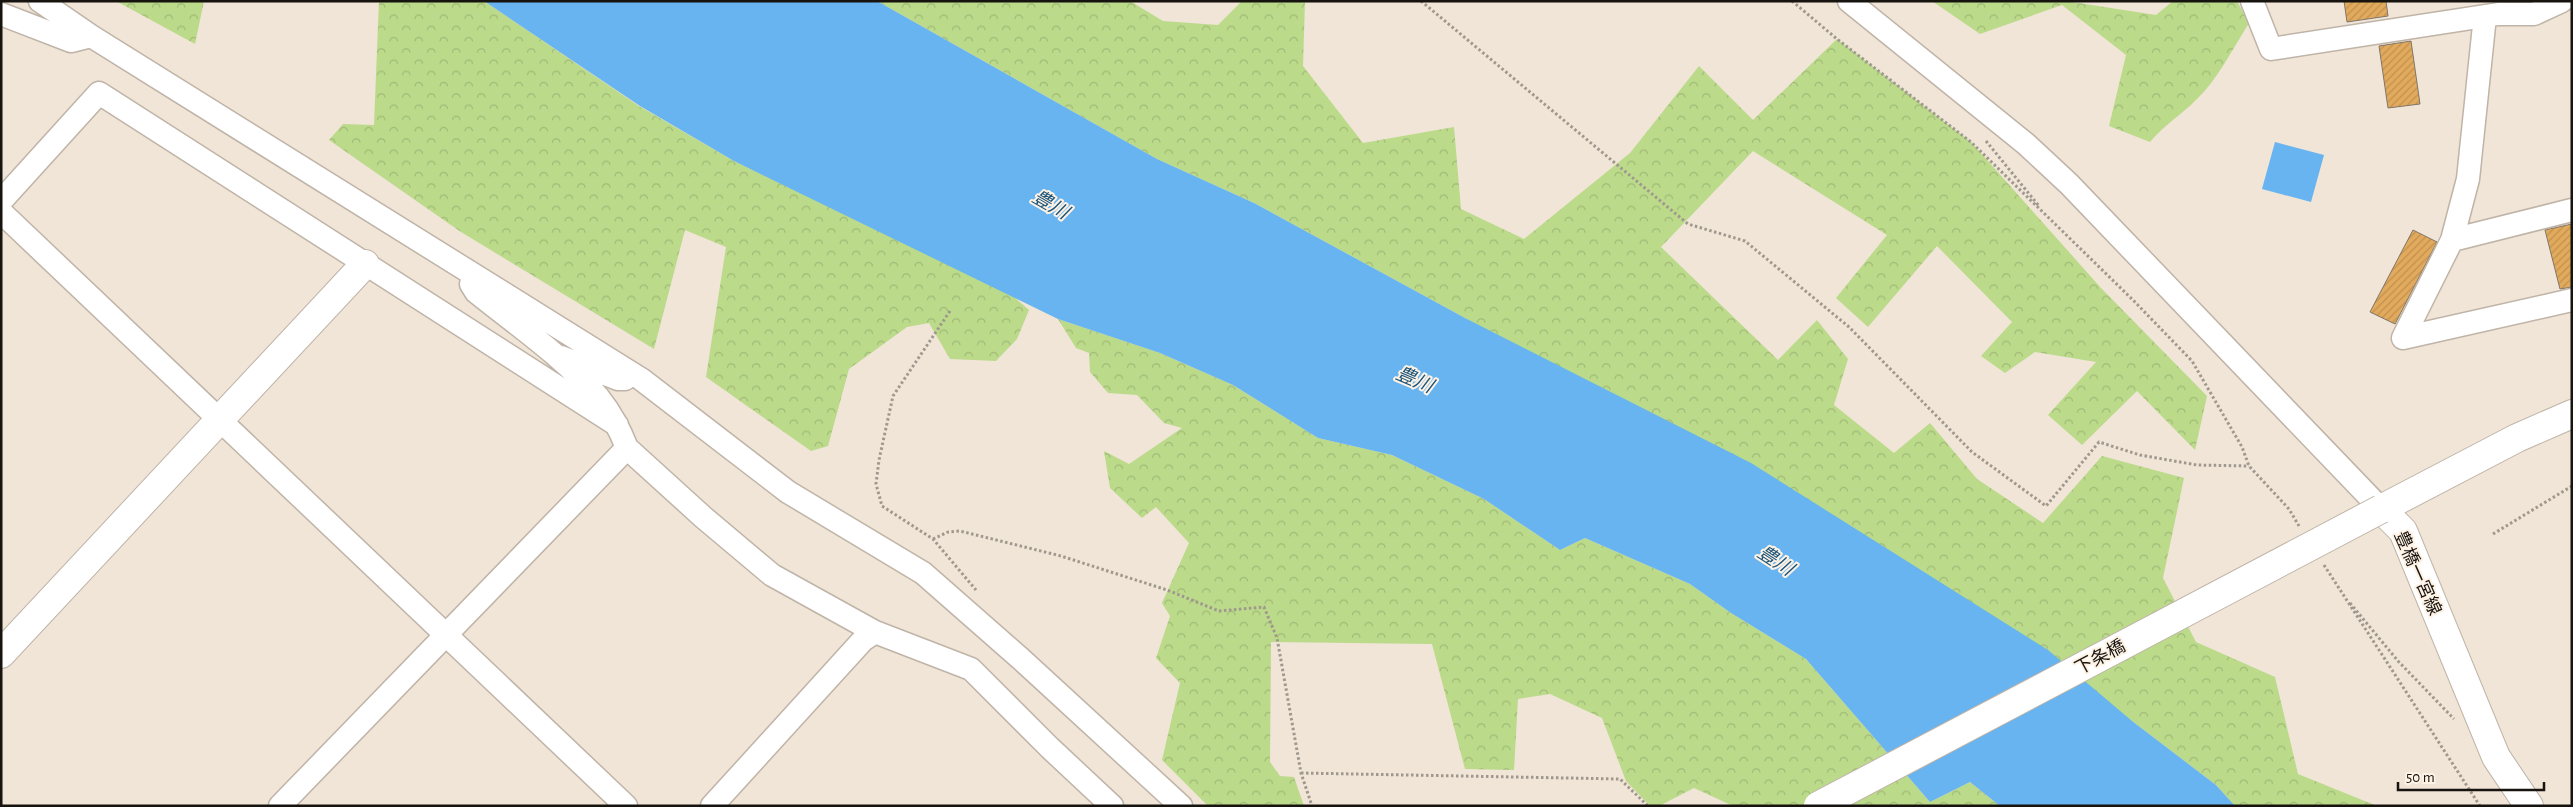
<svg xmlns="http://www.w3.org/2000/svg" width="2573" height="807" viewBox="0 0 2573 807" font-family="'Alegreya Sans','Noto Sans JP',sans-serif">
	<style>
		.forest { fill: url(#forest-crowns) }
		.water { fill: #67b4f0 }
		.building { fill: url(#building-hatch); stroke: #80766a }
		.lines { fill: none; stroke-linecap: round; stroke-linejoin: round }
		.minor-casing { stroke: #bfb4a7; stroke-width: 25 }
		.tertiary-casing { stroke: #bfb4a7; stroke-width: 30 }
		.secondary-casing { stroke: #bfb4a7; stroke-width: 30 }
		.path { stroke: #a0988e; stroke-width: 3; stroke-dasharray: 2.5 2.5; stroke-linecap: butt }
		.minor { stroke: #fff; stroke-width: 22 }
		.tertiary { stroke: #fff; stroke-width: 28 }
		.secondary { stroke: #fff; stroke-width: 28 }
		.secondary-bridge-casing { stroke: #bfb4a7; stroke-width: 30; stroke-linecap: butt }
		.secondary-bridge { stroke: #fff; stroke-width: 28 }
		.labels { text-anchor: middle; stroke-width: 4; stroke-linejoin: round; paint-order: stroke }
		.street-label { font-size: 18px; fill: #17130f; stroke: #fdf2e4 }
		.water-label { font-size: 19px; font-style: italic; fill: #1a537a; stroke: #fdf2e4 }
	</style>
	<defs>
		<pattern id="forest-crowns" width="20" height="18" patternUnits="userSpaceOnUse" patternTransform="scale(1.25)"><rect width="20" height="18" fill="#bbda8a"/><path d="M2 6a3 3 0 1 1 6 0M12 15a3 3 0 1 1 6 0" fill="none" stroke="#a0ba76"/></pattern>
		<pattern id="building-hatch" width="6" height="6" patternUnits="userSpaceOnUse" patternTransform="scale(1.25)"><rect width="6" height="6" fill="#e2aa5c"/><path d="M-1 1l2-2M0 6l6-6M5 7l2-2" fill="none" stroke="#c1914f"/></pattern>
	</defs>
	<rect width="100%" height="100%" fill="#f0e5d7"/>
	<path class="forest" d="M116,1H204L195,44Z
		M379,1H484L639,106L734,161L1013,296L1029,310L1017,339L996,361L950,359L929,323L907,327L849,369L828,446L811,451L706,377L726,247L685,230L654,349L461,232L329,140L343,124L374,125Z
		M877,1H1130L1163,21L1218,25L1242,1H1305L1303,66L1363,143L1454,127L1461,209L1524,239L1630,153L1699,66L1753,120L1837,39L1971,142L2101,288L2207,396L2195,450L2137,391L2082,445L2048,415L2096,362L2035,352L2005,373L1981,356L2012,322L1937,246L1868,327L1836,298L1887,235L1753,151L1661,247L1778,360L1817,320L1848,359L1834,405L1894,453L1930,423L1977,479L2043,523L2102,456L2184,478L2163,578L2196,642L2275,677L2298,774L2377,806H2235L2216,785L2132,721L1465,318L1254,203L1157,159Z
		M1932,1H2066L2156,15L2173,1H2237L2249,23C2233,48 2218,79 2196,100C2181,115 2164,125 2150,142L2109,126L2126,55L2062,5L1980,34Z
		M1058,319L1160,353L1233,385L1318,438L1392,455L1484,499L1560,550L1585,538L1690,584L1731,613L1806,659L1930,802L1970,782L2000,806H1733L1694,788L1659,806H1650L1626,781L1602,718L1550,694L1518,699L1514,770L1465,769L1432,644L1271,642L1270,762L1280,776L1294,777L1304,806H1208L1162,760L1180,683L1156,658L1170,616L1162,603L1189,543L1156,507L1142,518L1110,488L1104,451L1129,464L1182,428L1164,423L1137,395L1108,393L1090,372L1089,353L1076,348Z"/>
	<path class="water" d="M484,1H877L1157,159L1254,203L1465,318L1751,463L2048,650L2132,721L2216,785L2235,806H2000L1970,782L1930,802L1806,659L1731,613L1690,584L1585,538L1560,550L1484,499L1392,455L1318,438L1233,385L1160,353L1058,319L734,161L640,106Z
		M2275,142L2324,155L2311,202L2262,189Z"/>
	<path class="building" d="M2344,1H2386L2388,16L2347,22Z
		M2411,41L2420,104L2388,108L2379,46Z
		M2572,224V287L2560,289L2545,230Z
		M2413,230L2437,242L2395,324L2370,312Z"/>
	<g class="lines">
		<g class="minor-casing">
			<path id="minor" d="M40,1L91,36L641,379L788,492L923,573L1021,659L1181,806
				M1849,1L2026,144L2069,184L2381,509
				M2252,1L2271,49L2498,14H2534L2562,1
				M1,14L71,41L91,36
				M2485,16L2468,179L2452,240L2403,338L2572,300
				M1,201L99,93L617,425
				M1,212L626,806
				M2452,240L2572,210
				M561,357L618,379H625
				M627,448L703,517L772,575L875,632L971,669L1050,748L1112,806
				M280,806L627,448C620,430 611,413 599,398C564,357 517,325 476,292L471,284
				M712,806L863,640L875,632"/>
		</g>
		<g class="tertiary-casing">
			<path id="tertiary" d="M1,654L365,264"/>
		</g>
		<g class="secondary-casing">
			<path id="secondary" d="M2529,806L2496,757L2403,531L2381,509L2517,438L2572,414"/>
		</g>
		<path class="path" d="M1421,1L1688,224L1745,241L1849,327L1972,452L2046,506L2099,442L2140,455L2197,465L2249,466
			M1792,1L1837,39L1971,142L2133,300L2192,361L2242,447L2249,466L2289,509L2299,526
			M1986,141L2039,206
			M950,311L893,396L879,460L876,484L882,506L933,539L976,590
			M2493,534L2572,486
			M933,539L948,532L960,531L1061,556L1167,590L1219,611L1264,607L1277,638L1301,773L1312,806
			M2324,565L2480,806
			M2350,603L2398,661L2454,719
			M1301,773L1620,779L1648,806"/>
		<use href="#minor" class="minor"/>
		<use href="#tertiary" class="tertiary"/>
		<use href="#secondary" class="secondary"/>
		<g class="secondary-bridge-casing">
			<path id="secondary-bridge" d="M1818,806L2381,509"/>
		</g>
		<use href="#secondary-bridge" class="secondary-bridge"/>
	</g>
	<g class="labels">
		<g class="street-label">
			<text transform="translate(2418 573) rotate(66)" y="6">豊橋一宮線</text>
			<text transform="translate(2100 657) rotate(-28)" y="6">下条橋</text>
		</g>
		<g class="water-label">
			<text transform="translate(1051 204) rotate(30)" y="7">豊川</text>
			<text transform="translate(1415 379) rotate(23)" y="7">豊川</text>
			<text transform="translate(1776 560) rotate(33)" y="7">豊川</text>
		</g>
	</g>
	<rect width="2573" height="807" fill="none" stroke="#17130f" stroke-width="5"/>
	<path d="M2398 782v8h146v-8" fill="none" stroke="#17130f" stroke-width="2.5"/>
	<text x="2406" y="782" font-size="15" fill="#17130f" stroke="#fdf2e4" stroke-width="4" paint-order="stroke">50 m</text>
</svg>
